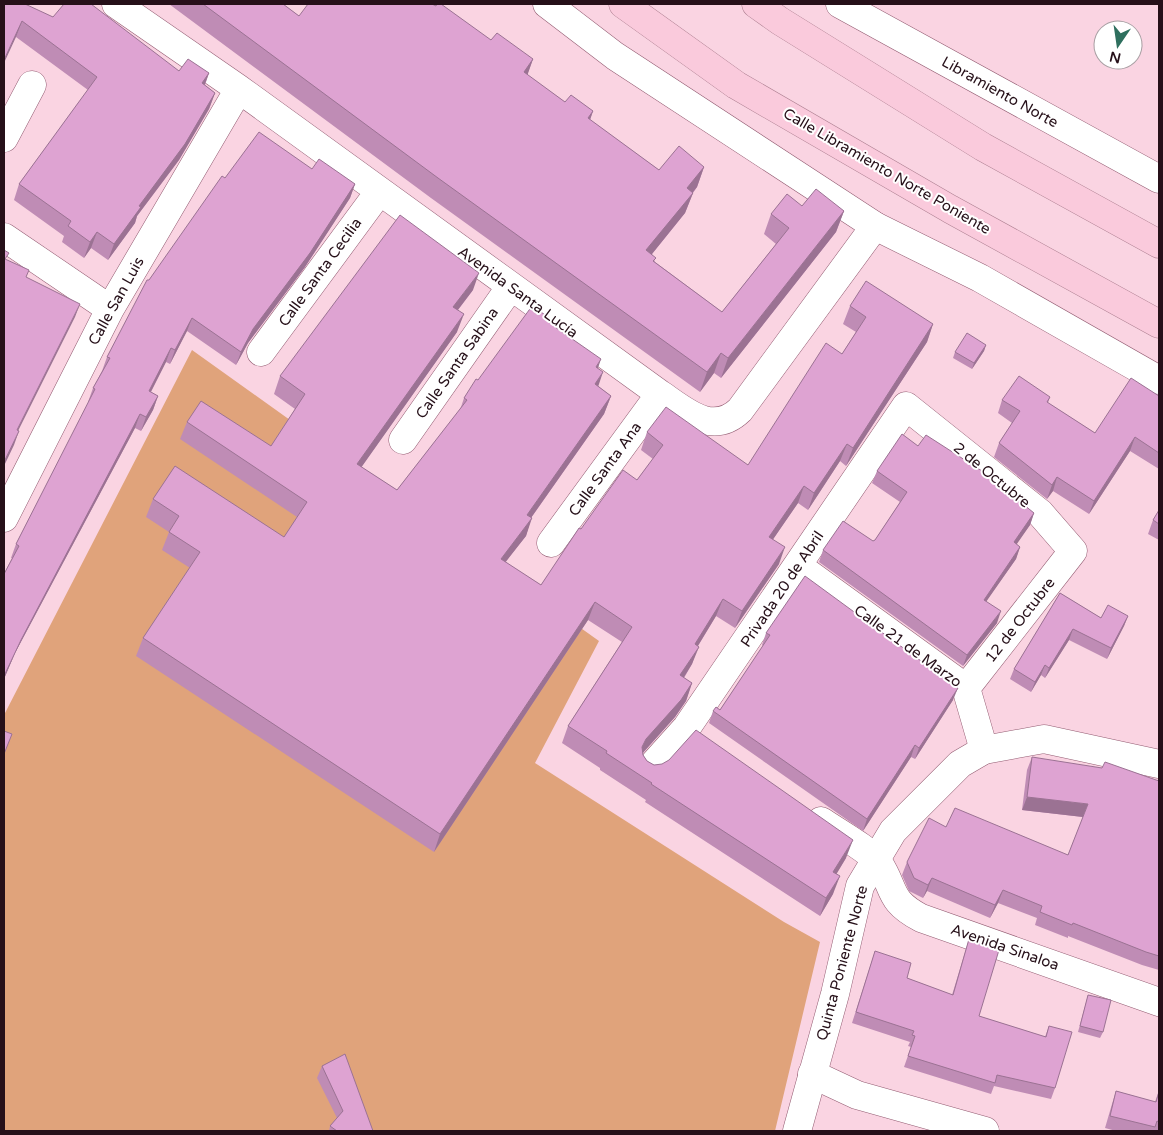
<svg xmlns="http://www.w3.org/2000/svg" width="1163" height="1135" viewBox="0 0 1163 1135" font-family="'Varela Round',sans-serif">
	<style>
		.green { fill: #e0a37b }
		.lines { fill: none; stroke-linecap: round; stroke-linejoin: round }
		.minor-casing { stroke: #935c72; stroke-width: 29 }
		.tertiary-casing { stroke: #935c72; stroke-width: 29 }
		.trunk-casing { stroke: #ae8092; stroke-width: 29 }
		.minor { stroke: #fff; stroke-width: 28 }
		.tertiary { stroke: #fff; stroke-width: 28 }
		.trunk { stroke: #facadc; stroke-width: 28 }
		.wall { fill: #bf8cb5 }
		.shaded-wall { fill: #9b7293 }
		.building { fill: #dea3d2; stroke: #9b7293 }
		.labels { text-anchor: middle; stroke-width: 4; stroke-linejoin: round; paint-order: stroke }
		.street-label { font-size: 15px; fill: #261019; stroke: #fff }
	</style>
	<rect width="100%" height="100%" fill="#fad4e2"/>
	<path class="green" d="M192,350L599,641L535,763L784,922L820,942L775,1131H4V715Z"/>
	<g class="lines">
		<g class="minor-casing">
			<path id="minor" d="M116,4L239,89L660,394C684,410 712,437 740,410L875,226
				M4,138L32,85
				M4,237L110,309
				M261,352L379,192
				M403,440L511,286
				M4,518L110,309L239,89
				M551,543L660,394
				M798,566L966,688L984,750
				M651,767L687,727L906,406L1040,513L1073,551L966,688
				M821,821C834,830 871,851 878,862C896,889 887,900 921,918L1159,1002
				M812,1074L857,1095L985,1131"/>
		</g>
		<g class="tertiary-casing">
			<path id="tertiary" d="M547,4L615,56L875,226L980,278L1159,380
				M840,4L1159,179
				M797,1131L835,994L860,886L893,831L960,764L984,750L1044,739L1159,764"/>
		</g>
		<g class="trunk-casing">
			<path id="trunk" d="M623,4L736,85L950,209L1159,324
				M756,4L780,21L983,147L1159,244"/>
		</g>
		<use href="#minor" class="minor"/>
		<use href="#tertiary" class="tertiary"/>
		<use href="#trunk" class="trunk"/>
	</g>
	<path class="wall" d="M4,4L53,17L179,71L209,73L205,85L215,93L209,109L179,160L137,216L135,223L108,260L91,248L84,258L62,242L64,236L14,200L19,184L88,90L16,37Z
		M169,4H283L299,16L491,40L533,59L527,75L565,102L593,111L590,120L659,170L704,167L697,187L693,193L685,213L652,254L655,262L722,312L776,244L764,234L771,214L802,206L844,211L836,232L721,378L714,373L700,392L431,198Z
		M312,169L355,184L350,198L305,267L248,343L236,365L187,331L170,364L166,362L151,392L158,396L153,410L141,431L135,428L15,653L4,679V574L12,558H11L16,544L89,402H88L93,388L102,371L107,357L149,280L225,178Z
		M473,290L458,310L457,332L361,467L397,490L460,410L464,398L478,380L556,328L598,369V386L611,396L604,414L531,518L526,536L505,562L541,585L581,529L637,480L653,459L641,450L647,432L748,465L842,354L856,332L843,324L850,306L933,324L927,342L846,466L840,461L808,510L798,503L773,539L779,564L735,628L716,616L698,646L692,664L684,678L692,683L686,701L675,717L643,753V755L647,761L654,765L846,858L836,874L833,894L820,916L645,802L646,800L600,770V768L562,743L568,726L622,642L588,620L434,852L136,656L143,638L190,568L162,550L169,532L146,517L153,499L284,537L297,517L180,439L187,422L271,446L295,409L274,394L280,376Z
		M986,345L984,351L972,369L953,358L955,352Z
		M1159,396V469L1130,451L1089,514L1053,491L1047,499L994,457L999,443L1012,423L998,413L1002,400L1050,397L1048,403L1095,433Z
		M918,446L1034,513L1030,525L1016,544L1020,547L1016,559L986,601L997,623L963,666L819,562L823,550L873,541L875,540L900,502L872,483L877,471Z
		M1159,510V540L1148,534L1153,520Z
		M1060,593L1101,618L1128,616L1124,626L1107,659L1069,640L1045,678L1041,675L1031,692L1010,679L1014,669Z
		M766,633L953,700L915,759L911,757L863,831L709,723L713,711L720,710L763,646L762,645Z
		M1032,757L1159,906V970L1142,965L1068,936V938L1035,925L1037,918L998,903L990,918L927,891L923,898L909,891L902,875L907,862L946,827L1068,855L1083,817L1022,810L1027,770Z
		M969,939L979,1016L1045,1037L1049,1026L1055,1088L1051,1099L994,1086L991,1094L904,1067L911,1047L908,1046L910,1042L852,1023L875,951L907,978L952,995Z
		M1088,995L1103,1032L1100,1038L1078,1032Z
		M322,1066L373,1131H329L330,1126L337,1118L317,1078Z
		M1159,1090V1131H1116L1105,1128L1112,1104L1116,1091L1155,1102Z"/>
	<path class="shaded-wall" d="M22,21L16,37L4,63V60Z
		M533,59L526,79L524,72Z
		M209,73L203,89L202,83Z
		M215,93L209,109L179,160L137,216L135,223L108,260L114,244L139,206Z
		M593,111L586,131L588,118Z
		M704,167L697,187L681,207L693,193L685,213L639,270L646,250L687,188Z
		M355,184L350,198L305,267L248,343L236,365L241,352L253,329Z
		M844,211L836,232L721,378L728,358Z
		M97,232L91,248L84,258L90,242Z
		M479,273L473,290L447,324L453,307Z
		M80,304L75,317L12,443L17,430Z
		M464,314L457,332L351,482L357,464Z
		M192,318L187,331L170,364L175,350Z
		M933,324L927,342L846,466L853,448Z
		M986,345L984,351L972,369L974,363Z
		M171,348L166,362L144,405L149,391Z
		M721,353L714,373L700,392L707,372Z
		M601,359L595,377L596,367Z
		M603,372L597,390L595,384Z
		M158,396L153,410L141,431L146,417Z
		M611,396L604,414L521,532L527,515Z
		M140,414L135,428L15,653L4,679V676L21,640Z
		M19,431L14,445L4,466V462Z
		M1135,437L1130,451L1089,514L1094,501Z
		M847,444L840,461L808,510L814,493Z
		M1057,477L1053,491L1047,499L1052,485Z
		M804,486L798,503L763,554L769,537Z
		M1034,513L1030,525L1010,554L1014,542Z
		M532,518L526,536L494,577L501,559Z
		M785,547L779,564L735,628L742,611Z
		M1020,547L1016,559L979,612L984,600Z
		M723,599L716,616L688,662L695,644Z
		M595,602L588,620L434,852L440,834Z
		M1001,611L997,623L963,666L967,655Z
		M1128,616L1124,626L1107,659L1111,648Z
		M1073,629L1069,640L1045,678L1049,668Z
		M699,647L692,664L674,693L680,675Z
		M1045,665L1041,675L1031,692L1035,682Z
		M692,683L686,701L675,717L639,757L642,747L646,739Z
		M958,688L953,700L915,759L919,748Z
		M915,745L911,757L863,831L867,819Z
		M1027,797L1088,804L1083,817L1022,810Z
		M853,840L846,858L827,890L833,872Z
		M840,876L833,894L820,916L826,898Z
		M932,878L927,891L923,898L928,885Z
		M1003,890L998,903L990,918L995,905Z"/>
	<path class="building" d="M4,4H25L53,17L64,4H91L179,71L188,59L209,73L202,83L215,93L185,144L139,206L141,207L114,244L97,232L90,242L68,226L71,221L19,184L97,77L22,21L4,60Z
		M203,4H283L299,16L308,4H432L436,6L437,4H441L491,40L497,33L533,59L524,72L565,102L571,95L593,111L588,118L659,170L679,146L704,167L687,188L693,193L646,250L656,258L653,261L722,312L789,228L771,214L787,194L802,206L816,189L844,211L728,358L721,353L707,372L438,178Z
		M259,132L312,169L319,159L355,184L310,253L253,329L241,352L192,318L175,350L171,348L149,391L158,396L146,417L140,414L21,640L4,676V574L19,546L16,544L95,389L93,388L110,358L107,357L147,280H149L222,176L225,178Z
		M400,215L479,273L453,307L464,314L357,464L397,490L467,400L464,398L476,379L478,380L532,306L557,323L555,327L601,359L596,367L603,372L595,384L611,396L527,515L532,518L501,559L541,585L579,528L581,529L623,470L637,480L663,445L647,432L666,407L748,465L826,343L842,354L866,317L850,306L866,281L933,324L853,448L847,444L814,493L804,486L769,537L785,547L742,611L723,599L695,644L699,647L680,675L692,683L681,700L646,739L642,747L643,755L647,761L654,765L662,764L669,760L696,730L853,840L833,872L840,876L826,898L651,784L652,783L606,753L607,751L568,726L632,627L595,602L440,834L143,638L200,552L169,532L179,516L153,499L175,466L284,537L307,502L187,422L201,401L271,446L305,394L280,376Z
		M4,250L9,253L5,259L29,270L26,277L80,304L17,430L19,431L4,462Z
		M967,333L986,345L974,363L955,352Z
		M1019,376L1050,397L1047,402L1095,433L1131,378L1159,396V453L1135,437L1094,501L1057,477L1052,485L999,443L1020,411L1002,400Z
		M902,434L918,446L926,435L982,471L1034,513L1014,542L1020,547L984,600L1001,611L967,655L823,550L843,521L873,541L875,540L907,492L877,471Z
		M1159,510V524L1153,520Z
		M805,576L958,688L919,748L915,745L867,819L713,711L716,707L720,710L770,635L766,633Z
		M1060,593L1101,618L1108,605L1128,616L1111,648L1073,629L1049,668L1045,665L1035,682L1014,669Z
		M4,731L12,734L4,754Z
		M1032,757L1102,768L1105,762L1159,781V956L1146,952L1073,923L1072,925L1040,912L1042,906L1003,890L995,905L932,878L928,885L914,878L907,862L929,818L946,827L955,808L1068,855L1088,804L1027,797Z
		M969,939L999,950L979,1016L1046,1037L1049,1026L1072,1032L1055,1088L997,1075L995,1083L908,1056L915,1036L912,1035L914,1031L856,1012L875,951L911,963L907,978L953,995Z
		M1088,995L1111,1000L1103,1032L1080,1026Z
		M345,1054L373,1131H337L330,1126L343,1111L322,1066Z
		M1116,1091L1156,1102L1159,1092V1122L1157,1121L1155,1127L1110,1116Z"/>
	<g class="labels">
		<g class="street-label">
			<text transform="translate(1000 92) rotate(29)" y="5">Libramiento Norte</text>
			<text transform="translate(887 171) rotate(30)" y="5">Calle Libramiento Norte Poniente</text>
			<text transform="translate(320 272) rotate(-54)" y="5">Calle Santa Cecilia</text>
			<text transform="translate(518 292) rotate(36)" y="5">Avenida Santa Lucía</text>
			<text transform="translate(116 301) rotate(-61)" y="5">Calle San Luis</text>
			<text transform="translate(457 363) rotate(-55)" y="5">Calle Santa Sabina</text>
			<text transform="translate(605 469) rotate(-54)" y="5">Calle Santa Ana</text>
			<text transform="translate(992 475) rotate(39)" y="5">2 de Octubre</text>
			<text transform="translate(782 589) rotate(-56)" y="5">Privada 20 de Abril</text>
			<text transform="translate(1020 620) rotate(-52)" y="5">12 de Octubre</text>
			<text transform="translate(908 646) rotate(36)" y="5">Calle 21 de Marzo</text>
			<text transform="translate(1005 947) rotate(19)" y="5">Avenida Sinaloa</text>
			<text transform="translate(842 963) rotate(-75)" y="5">Quinta Poniente Norte</text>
		</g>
	</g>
	<rect width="1163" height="1135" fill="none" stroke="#261019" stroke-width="10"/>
	<g transform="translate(1118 45) rotate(193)"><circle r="24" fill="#ffffff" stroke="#a89fa3"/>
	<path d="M0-4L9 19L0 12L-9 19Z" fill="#2e6f5e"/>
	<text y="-8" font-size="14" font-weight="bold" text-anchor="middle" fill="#261019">N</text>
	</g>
</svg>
